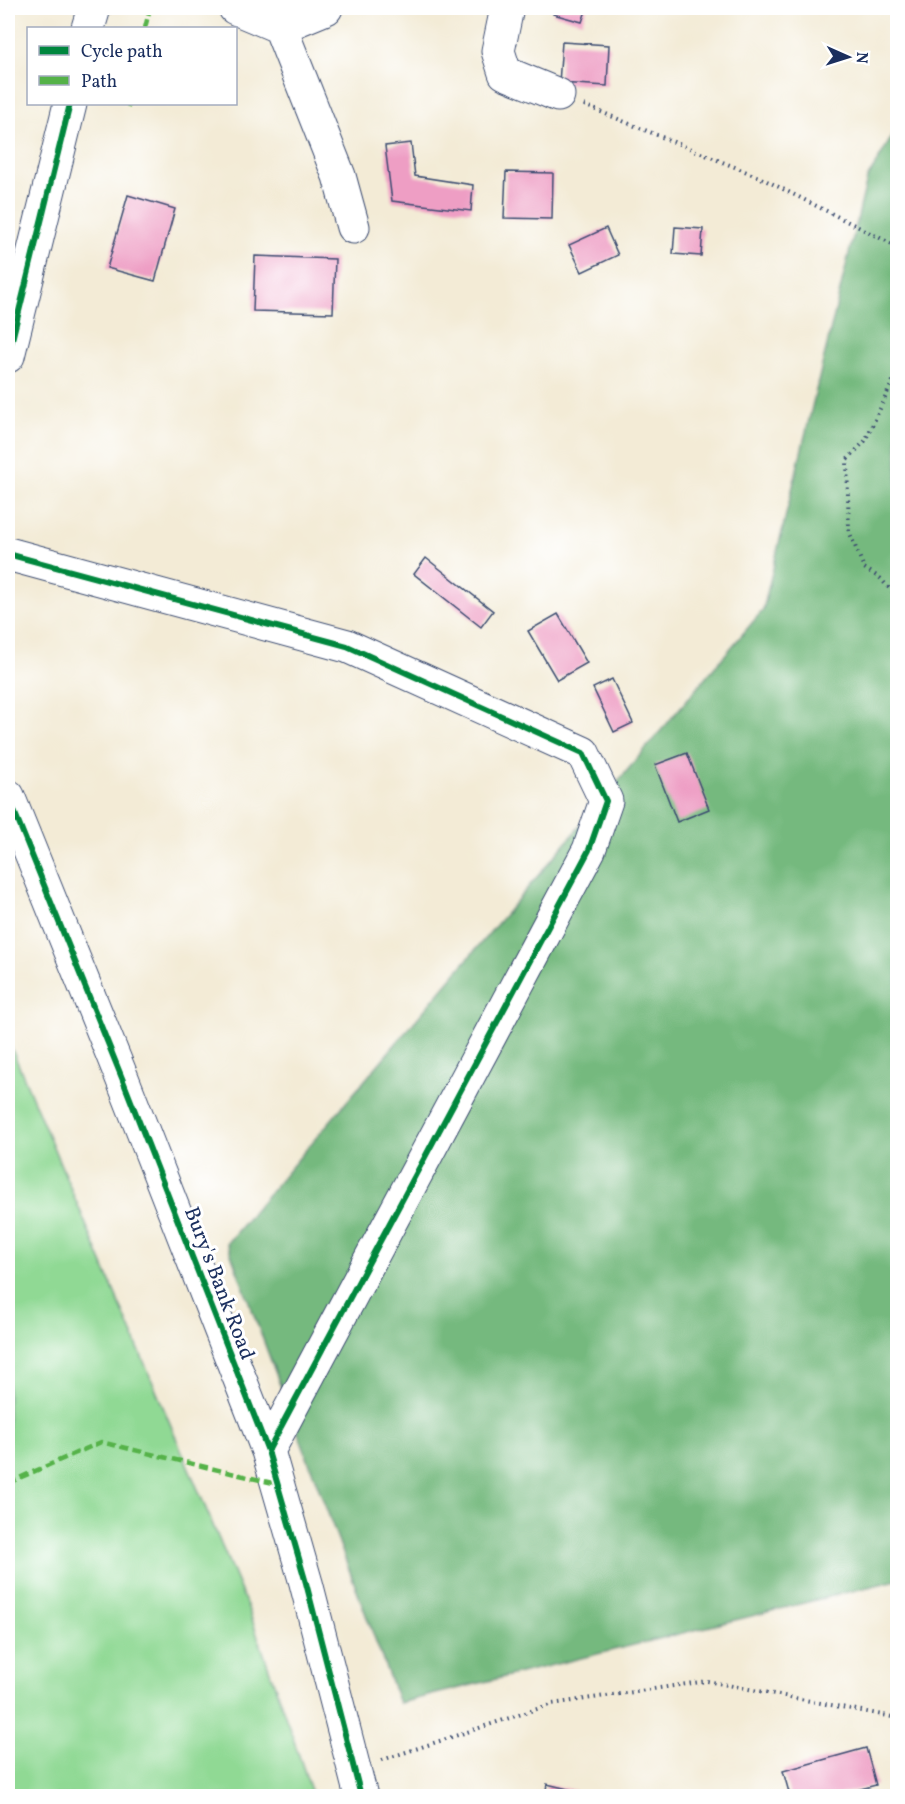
<svg xmlns="http://www.w3.org/2000/svg" width="905" height="1804" viewBox="0 0 905 1804" font-family="Vollkorn,serif">
	<style>
		.green { fill: #90d994; stroke: #568479; stroke-width: 1.5 }
		.forest { fill: #74b97e; stroke: #48746e; stroke-width: 1.5 }
		.building { fill: #ee9ec4 }
		.lines { fill: none; stroke-linecap: round; stroke-linejoin: round }
		.minor-casing { stroke: #3b4b70; stroke-width: 35 }
		.path { stroke: #3b4b70; stroke-width: 4; stroke-dasharray: 1.5 4.5; stroke-linecap: butt }
		.minor { stroke: #fff; stroke-width: 33 }
		.quiet { stroke: #55b248; stroke-width: 4.5; stroke-dasharray: 9 4.5; stroke-linecap: butt }
		.cycleway-casing { stroke: #fff; stroke-width: 10 }
		.cycleway { stroke: #00873e; stroke-width: 6 }
		.labels { text-anchor: middle; stroke-width: 6; stroke-linejoin: round; paint-order: stroke }
		.street-label { font-size: 21px; fill: #1b2f5e; stroke: #fff }
	</style>
	<rect width="100%" height="100%" fill="#fff"/>
	<filter id="ink" filterUnits="userSpaceOnUse"><feTurbulence type="fractalNoise" baseFrequency=".0167" numOctaves="2"/><feDisplacementMap in="SourceGraphic" scale="12" xChannelSelector="R" yChannelSelector="G"/><feConvolveMatrix kernelMatrix="1 2 1 2 8 2 1 2 1" color-interpolation-filters="sRGB"/></filter>
	<filter id="wash" filterUnits="userSpaceOnUse"><feTurbulence type="fractalNoise" baseFrequency=".008" numOctaves="4" result="noise"/><feDisplacementMap in="SourceGraphic" scale="24" xChannelSelector="R" yChannelSelector="G"/><feGaussianBlur stdDeviation="1.35" result="paint"/><feColorMatrix in="noise" values="0 0 0 0 0 0 0 0 0 0 0 0 0 0 0 0 0 1.4 0 .05"/><feComposite in="paint" operator="in"/></filter>
	<g filter="url(#wash)">
		<rect width="100%" height="100%" fill="#f3ebd6"/>
		<path class="green" d="M8,1040L248,1608L313,1796H8Z"/>
		<path class="forest" d="M897,128V1580L399,1703L227,1243L763,610L867,179Z"/>
		<g id="blocks">
			<path class="building" d="M555,8H587L582,22L553,14Z
				M562,42L609,45L607,86L559,83Z
				M411,143L415,176L473,185L471,211L392,201L385,146Z
				M506,172L553,173L552,219L504,218Z
				M128,195L175,209L155,281L107,268Z
				M675,227L703,229L701,256L673,254Z
				M606,228L618,255L582,272L569,245Z
				M255,256L335,259L333,313L253,311Z
				M426,558L493,611L481,627L414,574Z
				M558,614L587,663L557,680L528,631Z
				M612,679L633,723L614,732L593,688Z
				M687,753L709,809L677,822L655,765Z
				M866,1748L876,1785L834,1796H790L783,1771Z
				M547,1784L585,1793L584,1796H545Z"/>
		</g>
	</g>
	<g filter="url(#ink)">
		<use href="#blocks" fill-opacity="0" stroke="#3b4b70" stroke-width="1.5"/>
		<g class="lines">
			<g class="minor-casing">
				<path id="minor" d="M235,8L280,27L326,8
					M507,8L498,51L505,73L558,95
					M280,27L339,176L353,227
					M88,28L94,8
					M8,356L70,104
					M8,554L347,646L583,753L606,801L589,850L268,1451
					M8,796L122,1078L268,1451L306,1583L361,1796"/>
			</g>
			<path class="path" d="M584,105L759,177L898,247
				M898,370L865,441L847,460L849,531L864,568L880,578L898,598
				M382,1760L552,1704L707,1681L898,1718"/>
			<use href="#minor" class="minor"/>
			<path class="quiet" d="M145,28L150,8
				M128,107L129,104
				M8,1483L101,1442L277,1484"/>
			<g class="cycleway-casing">
				<path id="cycleway" d="M8,356L70,104
					M8,554L347,646L583,753L606,801L589,850L268,1451
					M8,796L122,1078L268,1451L306,1583L361,1796"/>
			</g>
			<use href="#cycleway" class="cycleway"/>
		</g>
	</g>
	<g class="labels">
		<g class="street-label">
			<text transform="translate(220 1283) rotate(69)" y="7">Bury's Bank Road</text>
		</g>
	</g>
	<rect width="905" height="1804" fill="none" stroke="#fff" stroke-width="30"/>
	<rect x="27" y="27" width="210" height="78" fill="#ffffff" stroke="#a4acbf" stroke-width="1.5"/>
	<rect x="39" y="46" width="30" height="9" fill="#00873e" stroke="#a4acbf" stroke-width="1.5"/>
	<text x="81" y="57" font-size="18" fill="#1b2f5e">Cycle path</text>
	<rect x="39" y="76" width="30" height="9" fill="#55b248" stroke="#a4acbf" stroke-width="1.5"/>
	<text x="81" y="87" font-size="18" fill="#1b2f5e">Path</text>
	<g transform="translate(848 57) rotate(93)" stroke="#ffffff" stroke-width="4.5" paint-order="stroke">
	<path d="M0-4.5L10 22L0 15L-10 22Z" fill="#1b2f5e"/>
	<text y="-9" font-size="16" font-weight="bold" text-anchor="middle" fill="#1b2f5e">N</text>
	</g>
</svg>
